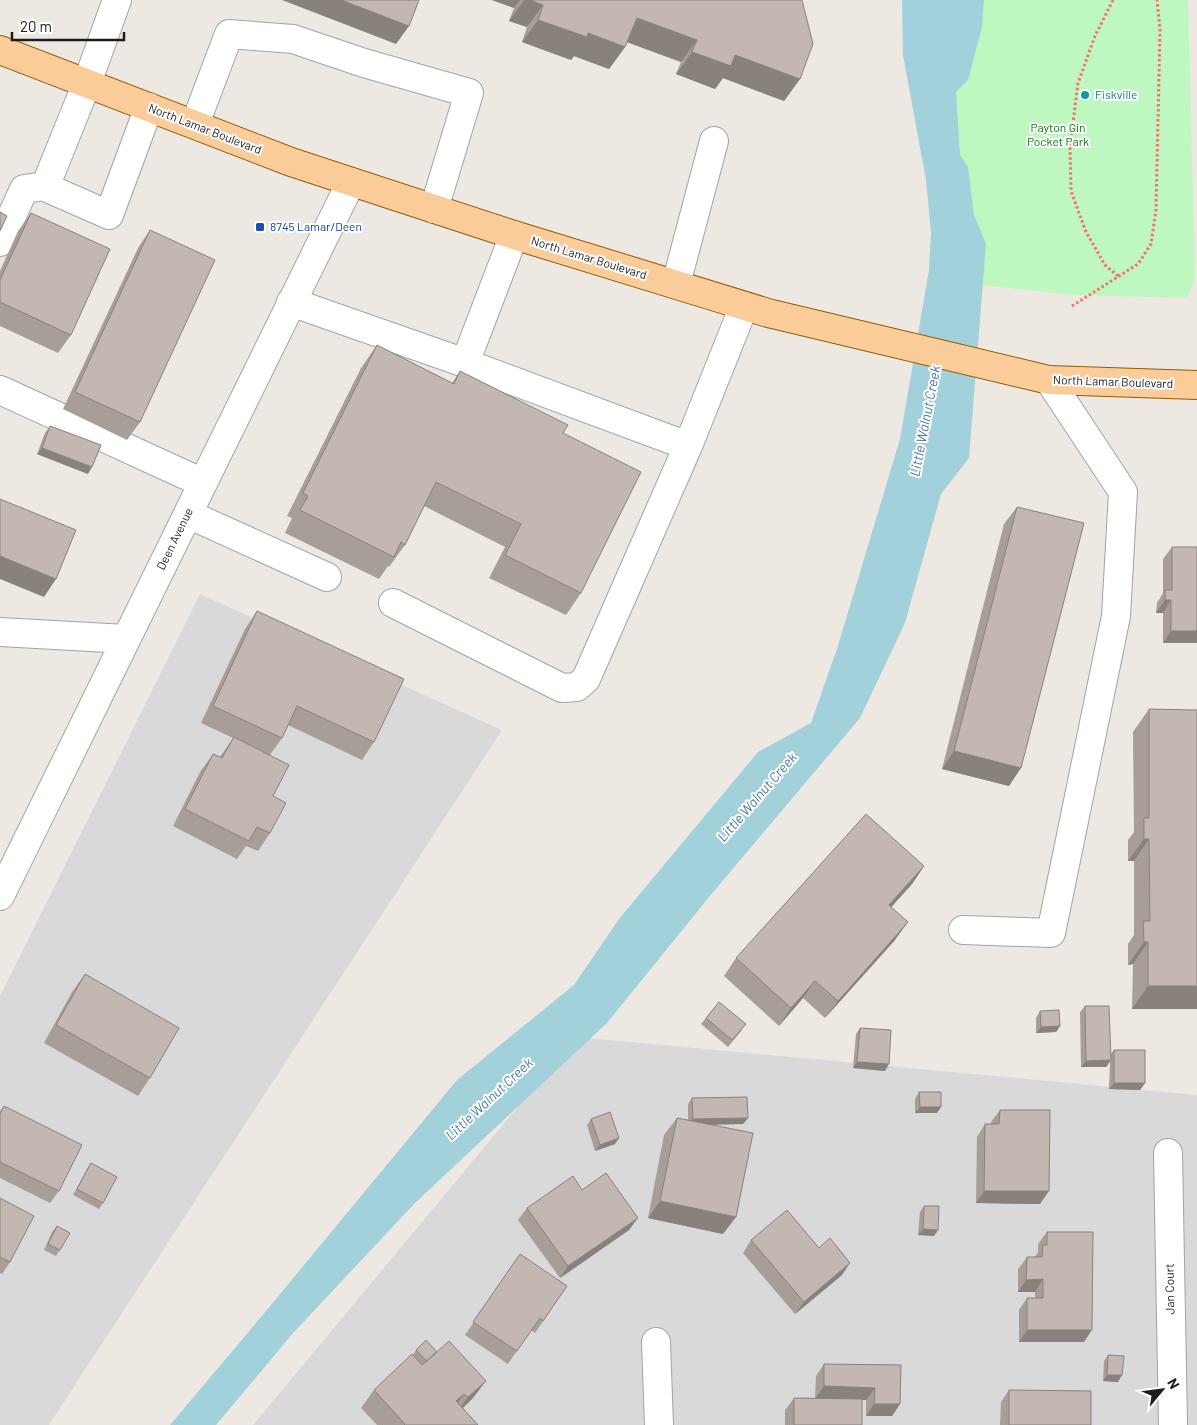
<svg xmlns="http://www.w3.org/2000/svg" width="1197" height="1425" viewBox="0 0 1197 1425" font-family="Barlow,sans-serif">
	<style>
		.residential { fill: #dad9d9 }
		.park { fill: #bef8c0 }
		.water { fill: #a2d0db }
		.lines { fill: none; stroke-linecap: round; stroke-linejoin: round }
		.minor-casing { stroke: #a3a3a3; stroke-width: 30 }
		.major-casing { stroke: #915c03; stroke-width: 30 }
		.path { stroke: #f77169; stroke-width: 3; stroke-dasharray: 2.5 2.5; stroke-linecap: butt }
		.minor { stroke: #fff; stroke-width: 28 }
		.major { stroke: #facc9a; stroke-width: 28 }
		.wall { fill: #a79e98 }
		.shaded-wall { fill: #88817c }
		.building { fill: #c2b8b1; stroke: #88817c }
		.culture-dot { fill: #0f9aa8; stroke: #fff; stroke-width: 2 }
		.transit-dot { fill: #1a4fb4; stroke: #fff; stroke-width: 2 }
		.labels { text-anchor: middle; stroke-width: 4; stroke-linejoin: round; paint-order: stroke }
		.culture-label { font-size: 12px; fill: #0d838f; stroke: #fff; text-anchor: start }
		.park-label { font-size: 12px; fill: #0d7711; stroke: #fff }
		.street-label { font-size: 12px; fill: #1c1c1c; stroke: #fff }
		.transit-label { font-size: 12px; fill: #164399; stroke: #fff; text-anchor: start }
		.water-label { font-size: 14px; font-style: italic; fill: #4879a1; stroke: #fff }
	</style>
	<rect width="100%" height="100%" fill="#ede9e2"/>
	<path class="residential" d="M200,594L502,730L49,1425H0V996Z
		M576,1037L1197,1095V1425H253Z"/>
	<path class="park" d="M912,0H1188L1195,278L1187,298L1074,295L960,283Z"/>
	<path class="water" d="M902,0H984L982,27L968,80L956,92L960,155L968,167L974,215L986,244L969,458L941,494L905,623L860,718L709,897L607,1023L415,1203L294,1332L216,1425H170L266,1311L457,1080L574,985L619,919L758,752L811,723L837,649L900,439L929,270L931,233L926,180L903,55Z"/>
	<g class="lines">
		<g class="minor-casing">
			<path id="minor" d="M117,0L87,83L45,187L109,215L149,107
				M195,124L229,34L293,39L364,63L469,93L434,209
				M0,242L24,189L45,186
				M676,284L714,141
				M291,302L465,363L688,446L744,306
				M465,363L514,235
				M0,390L203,483
				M188,514L327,577
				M393,603L562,688L577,687L586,679L688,446
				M0,632L126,639
				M0,896L351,182
				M963,930L1051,933L1116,616L1123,492L1049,380
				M1168,1153L1173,1425
				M656,1342L659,1425"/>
		</g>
		<g class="major-casing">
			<path id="major" d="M0,50L291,162L514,235L768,313L1049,380L1197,385"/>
		</g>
		<path class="path" d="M1113,0L1095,36L1078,83L1070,147L1071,191L1086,232L1105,265L1118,276
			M1072,306L1138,264L1151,244L1156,210L1160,30L1157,0"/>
		<use href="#minor" class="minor"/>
		<use href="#major" class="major"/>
	</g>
	<path class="wall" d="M492,0H802L800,79L784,101L723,78L715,89L676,74L681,62L627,42L625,47L609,69L574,56L571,60L522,42L527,27L509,21L514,8Z
		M31,213L71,335L58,353L0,326V271L18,231Z
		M150,230L140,422L127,440L63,409L138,248Z
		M377,345L452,383L460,371L563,433L581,593L566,615L489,578L505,547L424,506L405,545L389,567L388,566L379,579L285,533L292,518L287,516L361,368Z
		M50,426L88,474L37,454L45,433Z
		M1017,507L1009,786L942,769L1004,524Z
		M1172,547L1197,643H1163V613H1156L1157,603L1163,593V559Z
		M257,611L374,742L362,760L288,725L282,738L270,755L273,796L270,833L258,851L246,846L237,859L173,826L200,772L213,754L220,757L233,738L201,723L245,629Z
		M1149,709L1197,1009H1132L1133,964L1128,965V944L1134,935V861H1128V840L1134,832L1133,732Z
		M924,866L912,884L891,907L895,940L825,1018L803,998L779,1026L724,976L736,958Z
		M85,974L150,1078L138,1096L44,1043L72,992Z
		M1085,1006L1110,1055L1114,1050L1145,1083L1140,1090L1109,1089L1110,1061L1106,1067H1081L1080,1012Z
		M1040,1011L1060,1026L1056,1032L1036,1033V1018Z
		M706,1018L742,1030L728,1047L701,1024Z
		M860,1028L885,1071L853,1068L856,1034Z
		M919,1092L937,1113H915V1099Z
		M692,1098L748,1118L743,1124L711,1125L723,1234L648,1218L664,1135L677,1118L688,1120V1104Z
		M4,1106L59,1191L50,1203L0,1178V1111Z
		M1000,1110L1040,1204L976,1203L977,1137L985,1124H991V1122Z
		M591,1119L615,1144L595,1151L587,1125Z
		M91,1163L103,1203L99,1209L73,1195L87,1169Z
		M582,1190L629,1230L560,1278L518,1220L527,1208Z
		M0,1198L10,1262L2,1274L0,1273Z
		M924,1206L934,1236L918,1235L920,1212Z
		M57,1226L60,1250L56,1256L44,1250L52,1232Z
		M1047,1232L1084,1342H1019V1310L1027,1298H1035V1292H1018V1269L1027,1257H1035L1038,1252V1244Z
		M751,1240L842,1275L795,1314L743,1253Z
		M520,1254L567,1286L535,1333L531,1330L508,1364L465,1335Z
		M416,1350L473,1398L463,1408L478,1425H377L361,1408L374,1390L413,1355Z
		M1108,1355L1118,1382L1103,1381L1104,1361Z
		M824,1364L901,1365L900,1404L892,1416H866V1400H862V1425H785V1410L794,1398H815L816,1376Z
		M1009,1390L1091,1425H1000L1001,1402Z"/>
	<path class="shaded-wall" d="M282,0H341L409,26L396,44Z
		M492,0H520L514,8Z
		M524,0H530L543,5L527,27L509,21Z
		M637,18L697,40L681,62L621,40Z
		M538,20L588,33L625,47L609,69L574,56L571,60L522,42Z
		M692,52L735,55L800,79L784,101L723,78L715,89L676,74Z
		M42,448L92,467L88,474L37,454Z
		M0,556L56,579L44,597L0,579Z
		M1165,600H1171L1163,613H1156Z
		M1171,631H1197V643H1163Z
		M954,751L1021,768L1009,786L942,769Z
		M1144,839H1149L1134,861H1128Z
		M924,866L912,884L877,923L889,905Z
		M908,922L895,940L825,1018L838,1001Z
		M1144,942H1148L1133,964L1128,965Z
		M815,981L803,998L779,1026L791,1008Z
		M1148,986H1197V1009H1132Z
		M1060,1026L1056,1032L1036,1033L1041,1027Z
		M1111,1060L1106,1067H1081L1086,1061Z
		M857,1062L889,1064L885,1071L853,1068Z
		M1114,1083H1145L1140,1090L1109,1089Z
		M920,1107H941L937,1113H915Z
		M748,1118L743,1124L688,1125L693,1119Z
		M619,1138L615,1144L595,1151L600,1145Z
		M984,1191H1049L1040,1204L976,1203Z
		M660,1201L736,1217L723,1234L648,1218Z
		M638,1218L629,1230L560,1278L568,1266Z
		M923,1229L938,1230L934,1236L918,1235Z
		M850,1263L842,1275L795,1314L804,1302Z
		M1043,1279L1035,1292H1018L1026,1280Z
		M1027,1330H1092L1084,1342H1019Z
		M1107,1375H1122L1118,1382L1103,1381Z
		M486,1381L473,1398L455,1415L468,1397Z
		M824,1386L875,1388L866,1400L815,1399Z
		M464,1394L452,1411L456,1401Z
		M874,1404H900L892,1416H866Z"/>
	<path class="building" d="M341,0H419L409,26Z
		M530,0H802L813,44L800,79L735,55L731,66L692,52L697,40L637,18L625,47L588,33L587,37L538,20L543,5Z
		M0,212L7,216L0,231Z
		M31,213L110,249L71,335L0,302V280Z
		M150,230L215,260L140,422L75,392Z
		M377,345L454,384L460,371L568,425L563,433L641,472L581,593L505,555L521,524L436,482L405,545L401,542L394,557L300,510L308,496L303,493Z
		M50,426L101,445L92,467L42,448Z
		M0,499L76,530L56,579L0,556Z
		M1017,507L1084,523L1021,768L954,751Z
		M1172,547H1197V631H1171V600H1165V590H1172Z
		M257,611L404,679L374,742L297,706L282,738L213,706Z
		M1149,709L1197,710V986H1148V942H1144L1143,921H1150L1149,839H1144V818H1149Z
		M234,737L289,765L273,796L286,803L270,833L257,827L249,841L185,809L213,754L222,758Z
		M866,814L924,866L889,905L908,922L838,1001L815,981L791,1008L736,958Z
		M85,974L179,1028L150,1078L56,1025Z
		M719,1002L746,1024L732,1040L706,1018Z
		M1085,1006H1109L1111,1060L1086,1061Z
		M1059,1010L1060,1026L1041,1027L1040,1011Z
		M860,1028L891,1030L889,1064L857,1062Z
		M1114,1050H1145V1083H1114Z
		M919,1092H941V1107H920Z
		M747,1097L748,1118L693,1119L692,1098Z
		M4,1106L82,1145L59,1191L0,1162V1114Z
		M1000,1110H1050L1049,1191H984L985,1124H999Z
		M610,1112L619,1138L600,1145L591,1119Z
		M677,1118L753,1133L736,1217L660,1201Z
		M91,1163L117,1177L103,1203L77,1189Z
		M606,1173L638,1218L568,1266L527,1208L573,1176L582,1190Z
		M0,1198L34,1216L10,1262L0,1257Z
		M924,1206H939L938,1230L923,1229Z
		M787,1210L819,1248L830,1238L850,1263L804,1302L751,1240Z
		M57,1226L70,1233L60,1250L48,1244Z
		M1047,1232H1093L1092,1330H1027V1298H1043V1279L1026,1280L1027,1257H1042L1043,1245H1047Z
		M520,1254L567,1286L543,1321L540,1318L517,1351L473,1322Z
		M426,1340L437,1352L427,1361L416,1350Z
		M449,1341L486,1381L468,1397L464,1394L456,1401L478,1425H404L405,1424L374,1390L412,1354L422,1365Z
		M1108,1355L1124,1356L1122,1375H1107Z
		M824,1364L901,1365L900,1404H874L875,1388L824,1386Z
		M1009,1390L1091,1391V1425H1009Z
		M794,1398L862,1399V1425H794Z"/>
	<circle class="culture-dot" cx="1085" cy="95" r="5"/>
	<rect class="transit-dot" x="255" y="222" width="10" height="10" rx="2.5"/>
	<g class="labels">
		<g class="culture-label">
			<text x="1095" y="99">Fiskville</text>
		</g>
		<g class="park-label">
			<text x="1058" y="132">Payton Gin<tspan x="1058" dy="14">Pocket Park</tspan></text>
		</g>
		<g class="street-label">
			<text transform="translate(205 129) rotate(21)" y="4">North Lamar Boulevard</text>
			<text transform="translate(589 258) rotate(17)" y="4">North Lamar Boulevard</text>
			<text transform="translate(1113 382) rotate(2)" y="4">North Lamar Boulevard</text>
			<text transform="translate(175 539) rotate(-64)" y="4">Deen Avenue</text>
			<text transform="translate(1170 1289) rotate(-91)" y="4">Jan Court</text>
		</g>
		<g class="transit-label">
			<text x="270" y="231">8745 Lamar/Deen</text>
		</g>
		<g class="water-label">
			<text transform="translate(925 421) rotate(-79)" y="5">Little Walnut Creek</text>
			<text transform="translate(757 797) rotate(-49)" y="5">Little Walnut Creek</text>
			<text transform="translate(489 1099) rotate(-43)" y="5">Little Walnut Creek</text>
		</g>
	</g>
	<g transform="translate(1162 1390) rotate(61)" stroke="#ffffff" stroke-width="4" paint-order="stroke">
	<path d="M0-4L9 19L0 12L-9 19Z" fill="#1c1c1c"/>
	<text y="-8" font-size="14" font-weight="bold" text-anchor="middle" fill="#1c1c1c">N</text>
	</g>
	<path d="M12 32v8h112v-8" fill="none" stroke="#1c1c1c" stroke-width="2.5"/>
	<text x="20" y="32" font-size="15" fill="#1c1c1c" stroke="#ffffff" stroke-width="4" paint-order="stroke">20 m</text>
</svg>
